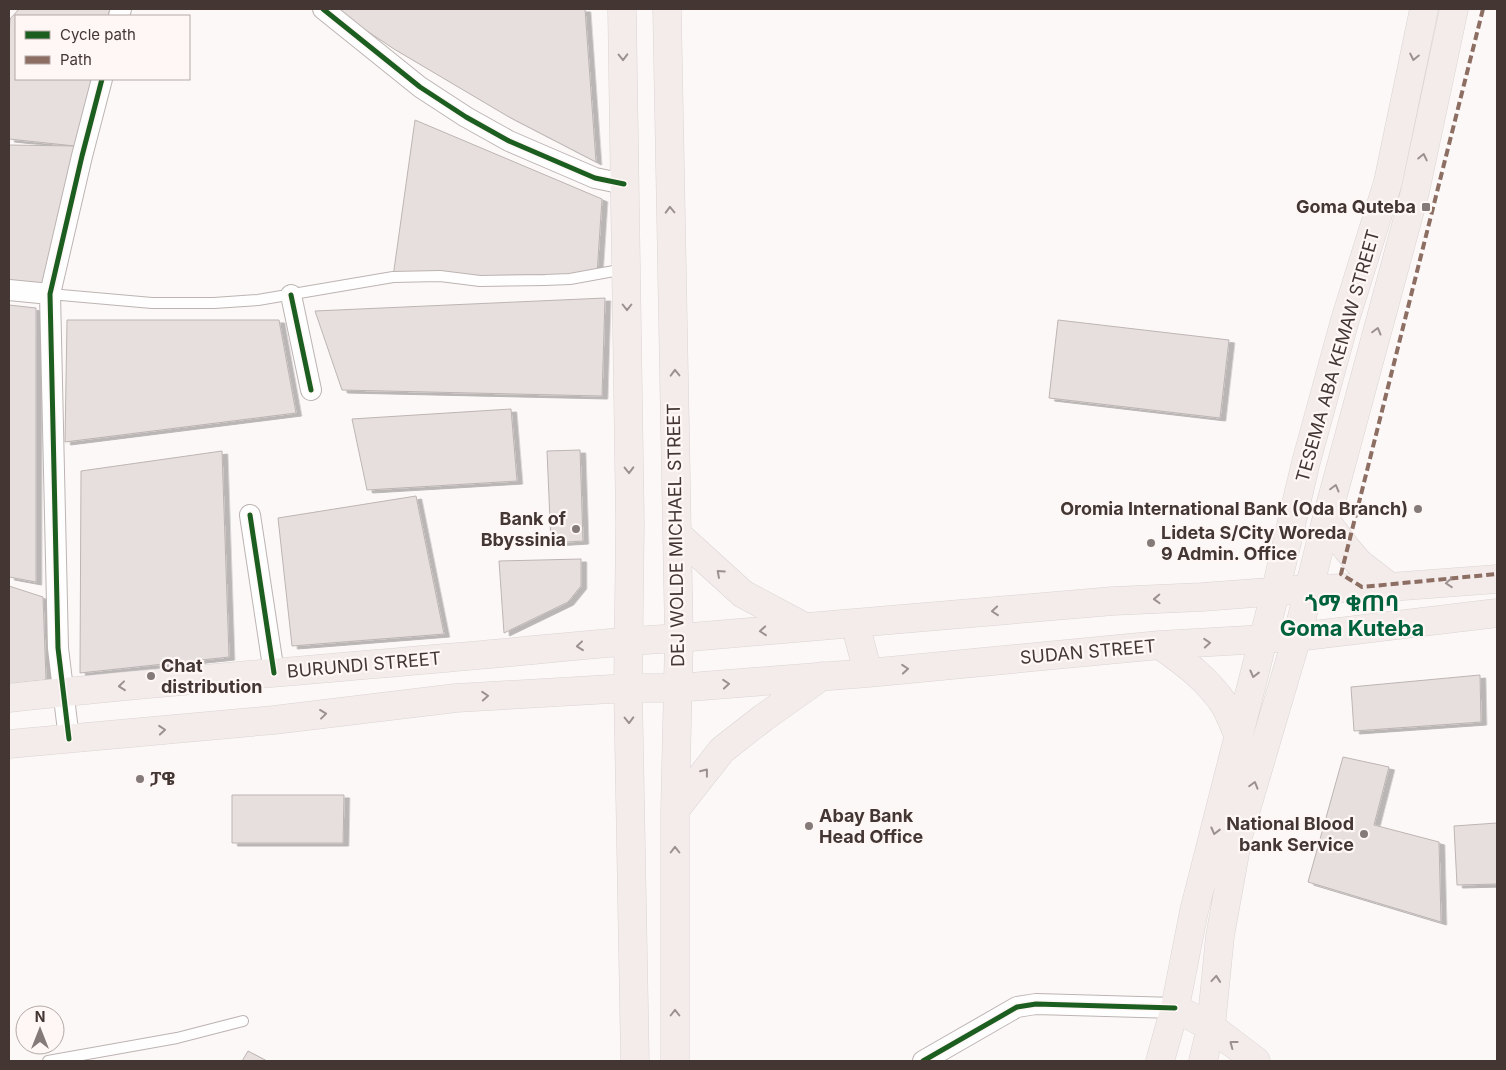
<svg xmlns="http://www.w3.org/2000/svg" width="1506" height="1070" viewBox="0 0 1506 1070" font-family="Inter,'Noto Sans Ethiopic',sans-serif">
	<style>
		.building { fill: #e7dfdd; stroke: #bdb5b3; filter: url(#shadow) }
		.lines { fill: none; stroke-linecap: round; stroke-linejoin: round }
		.service-casing { stroke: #bcb4b2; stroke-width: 12 }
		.minor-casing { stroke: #bcb4b2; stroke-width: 22 }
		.primary-casing { stroke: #d9d4d3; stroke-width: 29 }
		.service { stroke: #fffefe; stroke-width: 10 }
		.minor { stroke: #fffefe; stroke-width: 20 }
		.primary { stroke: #f4ecea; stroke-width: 28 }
		.quiet { stroke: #8d6e63; stroke-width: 4; stroke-dasharray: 8 4; stroke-linecap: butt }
		.cycleway-casing { stroke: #fef7f5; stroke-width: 8 }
		.cycleway { stroke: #1b5e20; stroke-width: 5 }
		.oneway { stroke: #9c918e }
		.poi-dot { fill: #847a78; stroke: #fef7f5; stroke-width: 2 }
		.labels { text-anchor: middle; stroke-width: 4.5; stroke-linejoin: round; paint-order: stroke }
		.poi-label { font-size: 18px; font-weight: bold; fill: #433633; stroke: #fef7f5; text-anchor: end }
		.street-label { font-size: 18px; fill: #433633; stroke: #fef7f5 }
		.district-label { font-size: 22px; font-weight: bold; fill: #00623d; stroke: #fef7f5 }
	</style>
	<defs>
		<filter id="shadow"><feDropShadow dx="5.5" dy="3" stdDeviation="0" flood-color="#0004"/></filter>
	</defs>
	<rect width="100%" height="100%" fill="#fcf8f7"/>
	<path class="building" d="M19,9H110L108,16H16V79H92L75,146L9,139V38L10,19Z
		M334,9H585L596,162L509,117L394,49Z
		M415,120L602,199L597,274L393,277Z
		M9,145L75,146L50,294L9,288Z
		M605,298L602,396L342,390L315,311Z
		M9,305L36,308V582L9,577Z
		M67,320H279L296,413L65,442Z
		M1058,320L1229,340L1220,418L1049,398Z
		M511,409L517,481L367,490L352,419Z
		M580,450L583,541L551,543L547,451Z
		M222,451L229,657L80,673L81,471Z
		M416,496L444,634L292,646L278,518Z
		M581,559V586L568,602L504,633L499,561Z
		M9,586L43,597L46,680L9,684Z
		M1480,675L1481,722L1354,731L1351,687Z
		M1343,757L1389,767L1374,825L1439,842L1441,922L1308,882Z
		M232,795H344L343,843H232Z
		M1497,823V884L1457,885L1454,826Z
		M248,1051L267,1061H242Z"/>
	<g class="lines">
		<g class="service-casing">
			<path id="service" d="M50,294L152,303H214L258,300L393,277L440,276L480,281L545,280L570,279L625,269
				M48,1061L177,1038L243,1021"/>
		</g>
		<g class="minor-casing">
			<path id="minor" d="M323,9L420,87L466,117L509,141L595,178L624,184
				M119,16L121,9
				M9,290L50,294
				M291,295L311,390
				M250,515L274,673
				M69,739L58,648L50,294L82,156L102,79
				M923,1061L1017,1007L1036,1004L1175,1008"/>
		</g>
		<g class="primary-casing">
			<path id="primary" d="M622,9L630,523L628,688L635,1061
				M667,9L679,638L675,810V1061
				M1326,521L1347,549L1359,563L1390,587
				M677,534L743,594L805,627
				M855,623L868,673
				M1160,645C1185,663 1207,679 1224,704C1230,714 1234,726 1239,737
				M9,698C154,682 300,671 445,658C523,652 601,642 679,638L1113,601L1202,597L1308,589L1390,587L1497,579
				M9,744L274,720L456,698L628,688H677L868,673L1160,645L1297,637L1497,613
				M675,810L722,750L763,718L822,676
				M1175,1008L1211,1027L1256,1061
				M1160,1061L1175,1008L1194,911L1275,593L1306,462L1345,320L1388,182L1424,9
				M1203,1061L1211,1027L1220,936L1238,837L1297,637L1326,521L1415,192L1454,9"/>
		</g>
		<use href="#service" class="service"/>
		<use href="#minor" class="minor"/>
		<use href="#primary" class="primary"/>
		<path class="quiet" d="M1483,9L1341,574L1362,587L1497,574"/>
		<g class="cycleway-casing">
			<path id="cycleway" d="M323,9L420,87L466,117L509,141L595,178L624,184
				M291,295L311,390
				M250,515L274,673
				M69,739L58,648L50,294L82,156L102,79
				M923,1061L1017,1007L1036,1004L1175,1008"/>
		</g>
		<use href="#cycleway" class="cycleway"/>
	</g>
	<defs><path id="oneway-chevron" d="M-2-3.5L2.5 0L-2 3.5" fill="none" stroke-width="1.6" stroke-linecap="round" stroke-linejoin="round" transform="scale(1.25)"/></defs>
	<g class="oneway">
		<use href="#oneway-chevron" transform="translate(623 57) rotate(89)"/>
		<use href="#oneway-chevron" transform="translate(1414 57) rotate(102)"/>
		<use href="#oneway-chevron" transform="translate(1423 157) rotate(-78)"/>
		<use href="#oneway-chevron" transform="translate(670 210) rotate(-92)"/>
		<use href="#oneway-chevron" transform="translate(627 307) rotate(90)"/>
		<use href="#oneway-chevron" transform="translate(1377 331) rotate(-75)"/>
		<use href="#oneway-chevron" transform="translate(675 373) rotate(-91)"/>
		<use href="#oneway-chevron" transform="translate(629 470) rotate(89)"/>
		<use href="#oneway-chevron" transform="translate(1335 488) rotate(-75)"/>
		<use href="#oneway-chevron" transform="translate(720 573) rotate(-138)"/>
		<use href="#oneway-chevron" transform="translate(1449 583) rotate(176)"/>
		<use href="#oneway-chevron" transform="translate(1157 599) rotate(178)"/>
		<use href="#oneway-chevron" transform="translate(995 611) rotate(175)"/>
		<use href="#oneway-chevron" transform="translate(763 631) rotate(175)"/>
		<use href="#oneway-chevron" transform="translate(1207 643) rotate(-4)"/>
		<use href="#oneway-chevron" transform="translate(580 646) rotate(174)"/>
		<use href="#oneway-chevron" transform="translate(905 669) rotate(-5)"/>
		<use href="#oneway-chevron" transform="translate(1254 674) rotate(104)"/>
		<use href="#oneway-chevron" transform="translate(726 684) rotate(-5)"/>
		<use href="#oneway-chevron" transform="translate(122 686) rotate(174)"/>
		<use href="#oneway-chevron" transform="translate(485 696) rotate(-4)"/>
		<use href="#oneway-chevron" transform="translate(323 714) rotate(-7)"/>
		<use href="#oneway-chevron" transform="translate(629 720) rotate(89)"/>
		<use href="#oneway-chevron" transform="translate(162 730) rotate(-5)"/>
		<use href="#oneway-chevron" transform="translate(705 772) rotate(-52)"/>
		<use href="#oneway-chevron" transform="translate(1254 785) rotate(-74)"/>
		<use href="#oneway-chevron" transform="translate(1215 831) rotate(104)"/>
		<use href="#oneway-chevron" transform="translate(675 850) rotate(-90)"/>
		<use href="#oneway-chevron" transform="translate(1216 979) rotate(-85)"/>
		<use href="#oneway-chevron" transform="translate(675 1013) rotate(-90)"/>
		<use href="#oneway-chevron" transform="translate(1233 1044) rotate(-143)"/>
	</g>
	<g class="poi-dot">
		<rect x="1421" y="202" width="10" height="10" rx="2.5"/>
		<circle cx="1418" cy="509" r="5"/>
		<circle cx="576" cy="529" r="5"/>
		<circle cx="1151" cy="543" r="5"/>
		<circle cx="151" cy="676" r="5"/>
		<circle cx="140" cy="779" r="5"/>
		<circle cx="809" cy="826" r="5"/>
		<circle cx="1364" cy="834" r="5"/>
	</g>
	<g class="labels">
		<g class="poi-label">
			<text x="1416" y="213">Goma Quteba</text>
			<text x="1408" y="515">Oromia International Bank (Oda Branch)</text>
			<text x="566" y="525">Bank of<tspan x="566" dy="21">Bbyssinia</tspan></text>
			<text x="1161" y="539" text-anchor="start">Lideta S/City Woreda<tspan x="1161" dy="21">9 Admin. Office</tspan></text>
			<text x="161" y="672" text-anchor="start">Chat<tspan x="161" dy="21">distribution</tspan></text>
			<text x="150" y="785" text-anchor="start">ፓዌ</text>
			<text x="819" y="822" text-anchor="start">Abay Bank<tspan x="819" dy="21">Head Office</tspan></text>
			<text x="1354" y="830">National Blood<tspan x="1354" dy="21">bank Service</tspan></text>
		</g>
		<g class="street-label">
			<text transform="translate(1338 356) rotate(-74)" y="6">TESEMA ABA KEMAW STREET</text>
			<text transform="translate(676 535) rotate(-91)" y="6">DEJ WOLDE MICHAEL STREET</text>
			<text transform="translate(1088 652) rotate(-5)" y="6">SUDAN STREET</text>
			<text transform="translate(364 665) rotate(-5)" y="6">BURUNDI STREET</text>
		</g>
		<g class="district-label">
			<text x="1352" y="611">ጎማ ቁጠባ<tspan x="1352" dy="25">Goma Kuteba</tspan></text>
		</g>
	</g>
	<rect width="1506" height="1070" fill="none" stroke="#433633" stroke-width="20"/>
	<rect x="15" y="15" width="175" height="65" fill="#fef7f5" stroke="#b3aaa7"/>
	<rect x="25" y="31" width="25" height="8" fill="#1b5e20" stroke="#b3aaa7"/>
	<text x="60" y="40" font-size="15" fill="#433633">Cycle path</text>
	<rect x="25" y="56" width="25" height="8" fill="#8d6e63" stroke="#b3aaa7"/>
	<text x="60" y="65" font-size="15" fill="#433633">Path</text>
	<g transform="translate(40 1030)"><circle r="24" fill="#fef7f5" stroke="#b3aaa7"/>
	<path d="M0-4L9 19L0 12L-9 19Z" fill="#847a78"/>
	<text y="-8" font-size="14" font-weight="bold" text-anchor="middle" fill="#433633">N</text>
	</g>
</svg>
